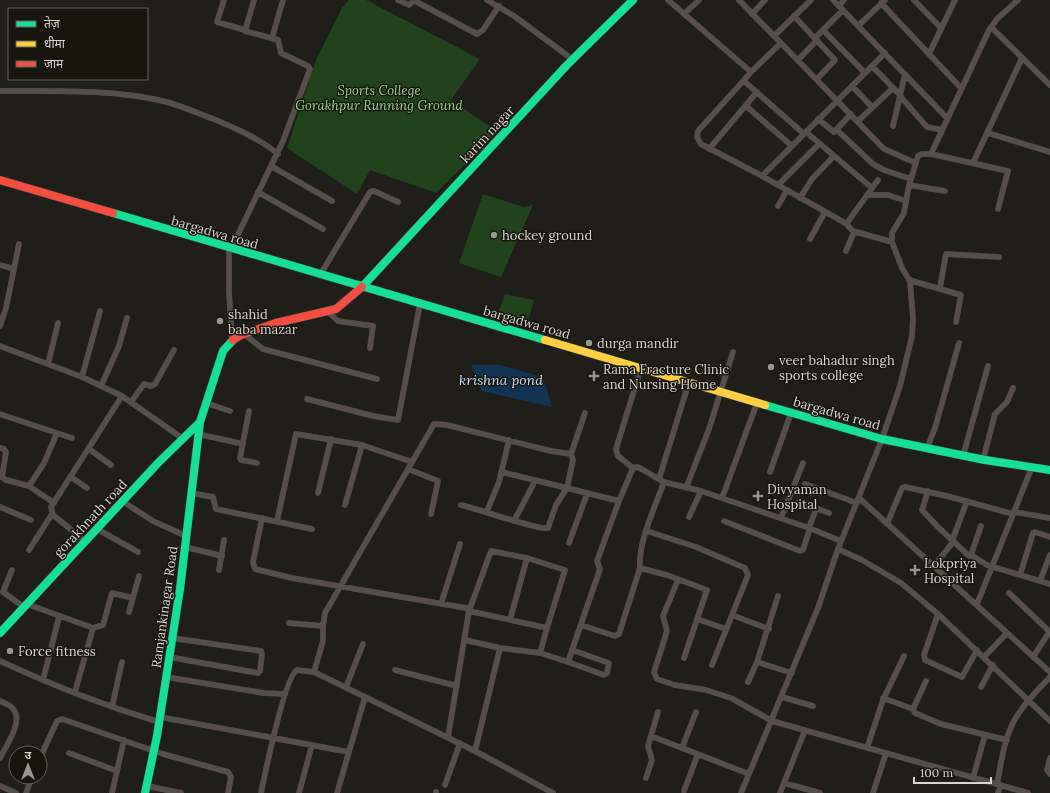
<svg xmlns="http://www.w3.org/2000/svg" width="1050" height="793" viewBox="0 0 1050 793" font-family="Lora,'Noto Sans Devanagari',serif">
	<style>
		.green { fill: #20431b }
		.water { fill: #113456 }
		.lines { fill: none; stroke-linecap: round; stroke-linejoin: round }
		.street-casing { stroke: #3c3b37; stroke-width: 6 }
		.fast-casing { stroke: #3c3b37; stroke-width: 9 }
		.slow-casing { stroke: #3c3b37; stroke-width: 9 }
		.jam-casing { stroke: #3c3b37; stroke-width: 9 }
		.street { stroke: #564e49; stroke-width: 5.5 }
		.fast { stroke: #16e098; stroke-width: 8 }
		.slow { stroke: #ffcf43; stroke-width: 8 }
		.jam { stroke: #f24e42; stroke-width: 8 }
		.poi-dot { fill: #979691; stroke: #18150e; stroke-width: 1.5 }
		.labels { text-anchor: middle; stroke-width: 3; stroke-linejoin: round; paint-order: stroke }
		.park-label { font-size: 13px; font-style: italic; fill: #90d686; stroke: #18150e }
		.street-label { font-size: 13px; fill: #d8d6d1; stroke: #18150e }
		.poi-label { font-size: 13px; fill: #d8d6d1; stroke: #18150e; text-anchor: start }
		.water-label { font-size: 14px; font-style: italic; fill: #c0dcfb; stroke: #18150e }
	</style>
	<rect width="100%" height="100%" fill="#1f1e19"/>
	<path class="green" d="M349,0H366L480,59L451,100L498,132L436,193L370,170L357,194L287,148L316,60L342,8Z
		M483,194L524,207L533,205L501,277L459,263Z
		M505,294L534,300L528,322L498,313Z"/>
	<path class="water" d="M471,365H500L543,377L552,407L482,391Z"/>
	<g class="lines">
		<g class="street-casing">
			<path id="street" d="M224,0L217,22L245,30
				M398,0L409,5L415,0
				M487,0L514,16L572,59
				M668,0L751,72
				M739,0L884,149L916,163
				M833,0L947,118
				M914,0L941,28
				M415,1L477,34L483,30L499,6
				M881,3L961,88
				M839,6L844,0
				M684,14L699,0
				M752,14L765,0
				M794,16L835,60L817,79
				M858,26L885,0
				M991,27L1050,85
				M823,30L865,73
				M774,36L811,0
				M272,38L283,0
				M815,38L843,10
				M781,43L753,70L698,131L697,137L701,144L762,176L847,224
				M929,54L955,0
				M798,60L817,40
				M872,66L900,95
				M744,81L804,134
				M852,86L872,107
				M0,91C55,91 114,89 167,102C184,107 200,114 216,120C237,129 260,139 278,154
				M900,96L927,127L942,130
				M746,106L792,146
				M818,119L834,132L851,114
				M858,121L893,88
				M893,126L905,74
				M837,130L873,164L884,170L911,179
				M806,132L872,188
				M988,133L1050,152
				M709,149L757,92
				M931,154L1008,171L998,209
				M973,163L1022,58
				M271,166L332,201
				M762,176L885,53
				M778,185L819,144
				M909,185L945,191
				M258,192L323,229
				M868,195H888L906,201
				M800,198L812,179L833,157
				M778,206L787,190
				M853,231L892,242
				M810,239L825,212
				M229,248V291L232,341
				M231,249L283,141L310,69L308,66L281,53L278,40L245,31L254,0
				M846,251L854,232L848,226L847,223L878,180
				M0,265L14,269
				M320,275L370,192L374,191L398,202
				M909,280L961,295L956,322
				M940,288L946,254L999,257
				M328,312L338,321L373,326L370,348
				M0,326L6,308L19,244
				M244,334L263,349L377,379
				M0,346L82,377L122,396L182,438
				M48,364L58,323
				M82,377L100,311
				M101,386L119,346L127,318
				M307,399L373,416L398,420L420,304
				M131,402L144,384L151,386L155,384L174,350
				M206,403L230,411
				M249,411L240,458L241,460L257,463
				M0,414L72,438
				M198,434L243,444
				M0,448L4,449L6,452L2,477L6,480L29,486L54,503
				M927,448L935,428L959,343
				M89,449L111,465
				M571,454L573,460L567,488L619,501L633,468L638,467L664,482L701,491L745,506L809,528L841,541
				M963,456L988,366
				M983,460L995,414L1007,402L1013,388
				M633,468L618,456L616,449L641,368
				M408,469L438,481L431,514
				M770,472L791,413
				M71,477L87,488
				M659,479L689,382
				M805,484L857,503
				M29,486L44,463L57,433
				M686,488L709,429L733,352
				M928,491L922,510L937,526L969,556L971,555L981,526
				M191,493L213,497L216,509L312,529
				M318,493L331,439
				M722,498L757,403
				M859,498L1050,672
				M122,501L153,521L186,536
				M799,502L829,513
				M345,505L362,445
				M461,505C475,508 541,531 548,528L556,505L567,488L501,472
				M0,507L31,520
				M487,511L499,482L509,440
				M1014,512L1050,518
				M689,517L701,491
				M262,518L253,562L255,569L292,578L466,608L469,611L448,737
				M781,518L803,463
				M277,521L296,434L362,445L412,462
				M514,521L533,485
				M724,521L800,551L803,550L810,528
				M887,524L902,488L905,487L947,496L1013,514
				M809,528L816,509
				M97,529L138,552
				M647,531L696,547L745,568L748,575L712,665
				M85,541L53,515L51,507L122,396
				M952,541L967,501
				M569,543L587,494
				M185,547L222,556
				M838,549L862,560L901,583L938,614L1050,721
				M29,550L52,514
				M491,551L527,558L565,570L547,628L469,611Z
				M971,555L987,565L1050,584
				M934,566L953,542
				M640,568L667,575L707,590L684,658
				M12,570L3,592L24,607
				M219,570L224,540
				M1020,575L1033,533L1035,532L1050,537
				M678,580L663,616L667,631L654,672L657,679L675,685L706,690L731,698L772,721L1028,793
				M1040,581L1050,555
				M1009,593L1050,632
				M27,604L93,628L75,692
				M441,604L460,544
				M977,604L1032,467
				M129,612L139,576
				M938,614L924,655L925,660L962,677L977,650
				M732,615L769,629
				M697,619L726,629
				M510,620L527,558
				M289,623L323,626L325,613L434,424L447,425L551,451L571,454L585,413
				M581,625L615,636L619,634L640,568C638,542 655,507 664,482
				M93,628L103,625L112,593L133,598
				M465,640L500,648
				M540,653L547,628
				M169,657L258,673L260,671L262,654L261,651L172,638
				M984,657L1007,633
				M1033,657L1050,631
				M0,661C51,685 105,706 159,722
				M568,662L604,675L607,673L609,663L572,650
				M757,662L792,673
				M395,670L457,686
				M314,672L323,641V626
				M166,677L264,693L284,694
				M43,680L59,617
				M926,681L913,709L915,713L941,724L1007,740
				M748,682L757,662L778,596
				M346,687L363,644
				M981,687L993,665
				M782,697L813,706
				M883,698L913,709
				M0,701C4,703 11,705 14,710C23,722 6,746 0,758
				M112,707L122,662
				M160,717L349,752
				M651,736L749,774
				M682,748L696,712
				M867,748L883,700L904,656
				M475,751L500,648L540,653L568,662L600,569L597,561L619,501
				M69,753L117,771
				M40,758L57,721L62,719L163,754L228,772L231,777L228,793
				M1050,758L1047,770L1050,774
				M646,778L652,760L648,746L658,712
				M973,778L985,735
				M784,783L805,730
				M997,784C1001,764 1004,739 1014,721C1023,704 1038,690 1050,677
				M445,785L460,743
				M0,786L16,793
				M147,786L181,793
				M684,791L698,754
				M26,793L32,777
				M112,793L124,740
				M261,793C265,774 285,676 297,670L314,672L475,751L553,793
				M299,793L312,745
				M337,793L365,697
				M436,793V792
				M741,793L818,608L838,549L882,439L900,386L912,336L913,318L910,281L902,268L892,242V233L904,213L909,185L918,156L922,154H931L989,30L997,19L1018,0
				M780,793L784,783L820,793
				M873,793L886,753
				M998,793L1001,785"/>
		</g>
		<g class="fast-casing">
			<path id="fast" d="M113,213L545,340
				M362,287L567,65L633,0
				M765,405L882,439L985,460L1050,470
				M0,633L158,463L200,422
				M145,793L157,736L180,589L200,422L223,351L233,340"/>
		</g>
		<g class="slow-casing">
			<path id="slow" d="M545,340L765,405"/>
		</g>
		<g class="jam-casing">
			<path id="jam" d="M0,180L113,213
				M233,340L241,335L276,323L336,309L362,287"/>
		</g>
		<use href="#street" class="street"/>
		<use href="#fast" class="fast"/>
		<use href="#slow" class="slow"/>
		<use href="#jam" class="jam"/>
	</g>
	<g class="poi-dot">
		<circle cx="494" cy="235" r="4"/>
		<circle cx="220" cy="321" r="4"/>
		<circle cx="589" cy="343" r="4"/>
		<circle cx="771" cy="367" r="4"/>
		<path d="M592 370h4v4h4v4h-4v4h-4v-4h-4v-4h4z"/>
		<path d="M756 490h4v4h4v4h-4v4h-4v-4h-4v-4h4z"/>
		<path d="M913 564h4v4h4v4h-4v4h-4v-4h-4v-4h4z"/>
		<circle cx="10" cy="651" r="4"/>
	</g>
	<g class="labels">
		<g class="park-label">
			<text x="379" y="95">Sports College<tspan x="379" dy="15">Gorakhpur Running Ground</tspan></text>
		</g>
		<g class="street-label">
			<text transform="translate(487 134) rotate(-47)" y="5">karim nagar</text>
			<text transform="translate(215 232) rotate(16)" y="5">bargadwa road</text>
			<text transform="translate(527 322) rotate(16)" y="5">bargadwa road</text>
			<text transform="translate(837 413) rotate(16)" y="5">bargadwa road</text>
			<text transform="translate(90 518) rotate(-47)" y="5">gorakhnath road</text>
			<text transform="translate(164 607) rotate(-82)" y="5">Ramjankinagar Road</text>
		</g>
		<g class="poi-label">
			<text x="502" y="240">hockey ground</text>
			<text x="228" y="319">shahid<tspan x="228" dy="15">baba mazar</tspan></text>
			<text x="597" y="348">durga mandir</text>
			<text x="779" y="365">veer bahadur singh<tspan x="779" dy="15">sports college</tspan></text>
			<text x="603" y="374">Rama Fracture Clinic<tspan x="603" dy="15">and Nursing Home</tspan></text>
			<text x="767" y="494">Divyaman<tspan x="767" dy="15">Hospital</tspan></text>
			<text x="924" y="568">Lokpriya<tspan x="924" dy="15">Hospital</tspan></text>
			<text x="18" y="656">Force fitness</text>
		</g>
		<g class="water-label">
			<text x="501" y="385">krishna pond</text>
		</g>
	</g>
	<rect x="8" y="8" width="140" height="72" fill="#18150e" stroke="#65625c"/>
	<rect x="16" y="21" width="20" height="6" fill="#16e098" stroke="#65625c"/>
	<text x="44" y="28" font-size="12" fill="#d8d6d1">तेज़</text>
	<rect x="16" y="41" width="20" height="6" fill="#ffcf43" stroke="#65625c"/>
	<text x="44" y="48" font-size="12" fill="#d8d6d1">धीमा</text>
	<rect x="16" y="61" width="20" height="6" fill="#f24e42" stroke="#65625c"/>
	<text x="44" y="68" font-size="12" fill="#d8d6d1">जाम</text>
	<g transform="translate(28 765)"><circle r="19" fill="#18150e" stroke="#65625c"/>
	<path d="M0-3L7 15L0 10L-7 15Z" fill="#979691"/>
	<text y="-6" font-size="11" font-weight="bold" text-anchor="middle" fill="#d8d6d1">उ</text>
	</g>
	<path d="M914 777v6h77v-6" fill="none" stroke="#d8d6d1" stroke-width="2"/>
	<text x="920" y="777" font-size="12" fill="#d8d6d1" stroke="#18150e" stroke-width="3" paint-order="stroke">100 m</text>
</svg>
